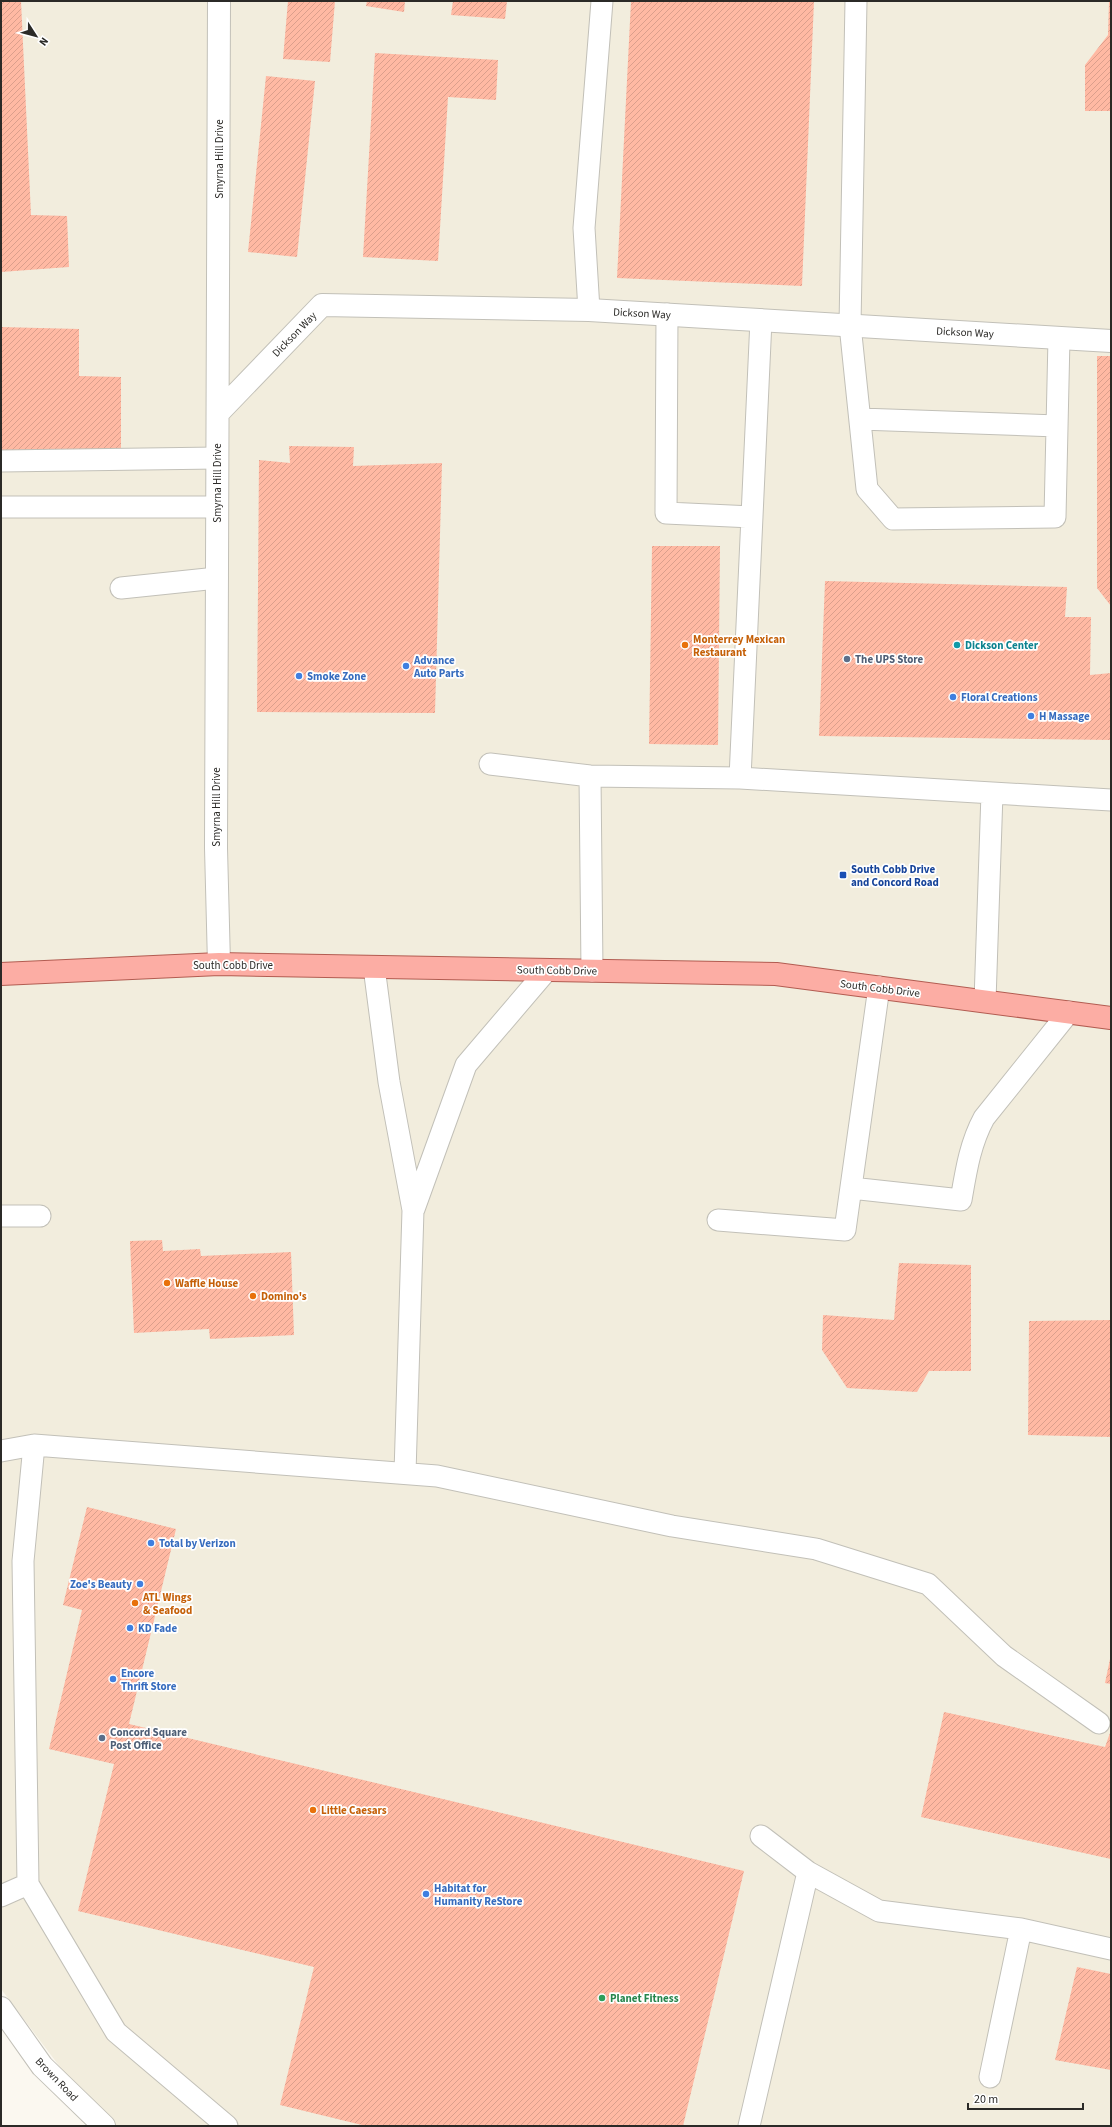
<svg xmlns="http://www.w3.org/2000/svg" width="1112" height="2127" viewBox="0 0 1112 2127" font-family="'Source Sans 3',sans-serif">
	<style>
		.built { fill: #f2eddd }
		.building { fill: url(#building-hatch) }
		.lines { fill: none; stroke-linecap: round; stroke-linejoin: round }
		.service-casing { stroke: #c2c0b8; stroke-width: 23 }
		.minor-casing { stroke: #c2c0b8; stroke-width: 24 }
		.primary-casing { stroke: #b25c51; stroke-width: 24 }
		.service { stroke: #fff; stroke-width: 21 }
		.minor { stroke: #fff; stroke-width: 22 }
		.primary { stroke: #fcada4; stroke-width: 22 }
		.food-dot { fill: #e8710a; stroke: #fff; stroke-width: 1.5 }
		.culture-dot { fill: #0f9aa8; stroke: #fff; stroke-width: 1.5 }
		.service-dot { fill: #5c6f8a; stroke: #fff; stroke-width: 1.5 }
		.shop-dot { fill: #3f7fe0; stroke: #fff; stroke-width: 1.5 }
		.transit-dot { fill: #1a4fb4; stroke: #fff; stroke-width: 1.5 }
		.leisure-dot { fill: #2e9e5b; stroke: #fff; stroke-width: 1.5 }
		.labels { text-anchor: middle; stroke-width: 3.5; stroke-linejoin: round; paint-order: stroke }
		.street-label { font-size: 11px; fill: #2b2a27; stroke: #fff }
		.food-label { font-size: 11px; font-weight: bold; fill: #c56008; stroke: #fff; text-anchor: start }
		.culture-label { font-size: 11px; font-weight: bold; fill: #0d838f; stroke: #fff; text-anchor: start }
		.service-label { font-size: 11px; font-weight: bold; fill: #4e5e75; stroke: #fff; text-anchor: start }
		.shop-label { font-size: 11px; font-weight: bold; fill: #366cbe; stroke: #fff; text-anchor: start }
		.transit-label { font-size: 11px; font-weight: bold; fill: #164399; stroke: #fff; text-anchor: start }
		.leisure-label { font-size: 11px; font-weight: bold; fill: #27864d; stroke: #fff; text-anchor: start }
	</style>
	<defs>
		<pattern id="building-hatch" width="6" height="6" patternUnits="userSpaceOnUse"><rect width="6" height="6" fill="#ffb9a3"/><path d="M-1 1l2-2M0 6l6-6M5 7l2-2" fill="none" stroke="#db9f8c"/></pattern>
	</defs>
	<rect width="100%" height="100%" fill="#fbf8f0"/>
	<path class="built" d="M1,1H1111V2126H114L94,2112L1,1989Z"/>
	<path class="building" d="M1,1H21L31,215L67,216L69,267L1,272Z
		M288,1H335L330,62L283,59Z
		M367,1H405L404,12L366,6Z
		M453,1H507L505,19L451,15Z
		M631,1H814L802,286L617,278Z
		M1109,1H1111V111H1085V65L1108,35Z
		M375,53L498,60L496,100L448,97L438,261L363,257Z
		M266,76L315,81L297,257L248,252Z
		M1,327L79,329V376L121,377V449L1,450Z
		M1097,356H1111V606L1097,588Z
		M289,446L354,447L353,466L442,463L435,713L257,712L259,460L290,463Z
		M652,546H720L718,745L649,744Z
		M825,581L1067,587L1065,617H1091L1090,675L1111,673V740L819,736Z
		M162,1240L163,1251L200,1249L201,1256L291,1252L294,1335L210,1339L209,1329L134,1333L130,1241Z
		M899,1263L971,1265V1371H929L917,1392L847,1388L822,1350L823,1315L894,1320Z
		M1111,1320V1437L1028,1435L1029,1321Z
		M87,1507L176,1529L129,1724L744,1871L683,2126H366L280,2105L314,1967L78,1911L114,1764L49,1749L82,1610L63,1605Z
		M1110,1659L1111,1660V1684L1105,1683Z
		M944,1712L1105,1747L1111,1730V1859L921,1817Z
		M1077,1967L1111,1974V2070L1055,2060Z"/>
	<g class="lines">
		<g class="service-casing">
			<path id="service" d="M856,1L850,325L867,489L893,519L1055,517L1059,338
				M589,310L584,228L602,1
				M667,314L666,513L752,517
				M860,419L1057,426
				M1,461L217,458
				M1,507H217
				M121,588L217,578
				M490,764L590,776L740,778L761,320
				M590,776L592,971
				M740,778L1111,800
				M374,967L389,1082L413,1210L405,1473
				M985,1001L992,793
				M851,1188L961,1200C966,1171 970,1144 984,1118L1069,1012
				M414,1209L466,1065L547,970
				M1,1216H40
				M718,1220L845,1230L879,987
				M34,1445L437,1476L672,1526L816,1549L928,1584L1004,1656L1099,1723
				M1,1451L34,1445L23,1561L28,1884L116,2032L227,2126
				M761,1836L808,1872L879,1911L1021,1929
				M1,1896L28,1884
				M990,2077L1021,1929L1111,1949
				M749,2126L808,1872"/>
		</g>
		<g class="minor-casing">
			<path id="minor" d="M219,1L216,848L219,964
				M218,413L322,305L589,310L1111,341
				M1,2008L42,2066L104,2126"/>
		</g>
		<g class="primary-casing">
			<path id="primary" d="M1,974L219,964L776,974L1111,1018"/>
		</g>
		<use href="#service" class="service"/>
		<use href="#minor" class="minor"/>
		<use href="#primary" class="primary"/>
	</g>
	<g class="food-dot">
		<circle cx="685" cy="645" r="4"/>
		<circle cx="167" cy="1283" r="4"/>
		<circle cx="253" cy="1296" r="4"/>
		<circle cx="135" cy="1603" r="4"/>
		<circle cx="313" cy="1810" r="4"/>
	</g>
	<circle class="culture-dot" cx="957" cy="645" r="4"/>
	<g class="service-dot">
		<circle cx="847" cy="659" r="4"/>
		<circle cx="102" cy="1738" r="4"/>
	</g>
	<g class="shop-dot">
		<circle cx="406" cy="666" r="4"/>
		<circle cx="299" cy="676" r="4"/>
		<circle cx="953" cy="697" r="4"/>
		<circle cx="1031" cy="716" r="4"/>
		<circle cx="151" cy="1543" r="4"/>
		<circle cx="140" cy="1584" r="4"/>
		<circle cx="130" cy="1628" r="4"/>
		<circle cx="113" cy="1679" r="4"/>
		<circle cx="426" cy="1894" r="4"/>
	</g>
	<rect class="transit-dot" x="839" y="871" width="8" height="8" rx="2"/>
	<circle class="leisure-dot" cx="602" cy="1998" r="4"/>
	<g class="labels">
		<g class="street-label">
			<text transform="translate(219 159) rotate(-90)" y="4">Smyrna Hill Drive</text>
			<text transform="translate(642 313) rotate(3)" y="4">Dickson Way</text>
			<text transform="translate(965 332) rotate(3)" y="4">Dickson Way</text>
			<text transform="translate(294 334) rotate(-46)" y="4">Dickson Way</text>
			<text transform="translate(217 483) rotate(-90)" y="4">Smyrna Hill Drive</text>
			<text transform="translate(216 807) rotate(-90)" y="4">Smyrna Hill Drive</text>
			<text x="233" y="969">South Cobb Drive</text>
			<text transform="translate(557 970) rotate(1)" y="4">South Cobb Drive</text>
			<text transform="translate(880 988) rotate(7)" y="4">South Cobb Drive</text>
			<text transform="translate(57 2079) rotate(46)" y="4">Brown Road</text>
		</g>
		<g class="food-label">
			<text x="693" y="643">Monterrey Mexican<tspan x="693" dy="13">Restaurant</tspan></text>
			<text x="175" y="1287">Waffle House</text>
			<text x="261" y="1300">Domino's</text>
			<text x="143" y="1601">ATL Wings<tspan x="143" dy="13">&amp; Seafood</tspan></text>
			<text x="321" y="1814">Little Caesars</text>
		</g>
		<g class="culture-label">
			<text x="965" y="649">Dickson Center</text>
		</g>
		<g class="service-label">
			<text x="855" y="663">The UPS Store</text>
			<text x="110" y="1736">Concord Square<tspan x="110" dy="13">Post Office</tspan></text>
		</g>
		<g class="shop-label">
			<text x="414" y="664">Advance<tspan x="414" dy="13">Auto Parts</tspan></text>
			<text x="307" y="680">Smoke Zone</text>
			<text x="961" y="701">Floral Creations</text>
			<text x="1039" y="720">H Massage</text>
			<text x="159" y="1547">Total by Verizon</text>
			<text x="132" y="1588" text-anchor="end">Zoe's Beauty</text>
			<text x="138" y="1632">KD Fade</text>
			<text x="121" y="1677">Encore<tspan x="121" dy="13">Thrift Store</tspan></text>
			<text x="434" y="1892">Habitat for<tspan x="434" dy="13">Humanity ReStore</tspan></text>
		</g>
		<g class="transit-label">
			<text x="851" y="873">South Cobb Drive<tspan x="851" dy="13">and Concord Road</tspan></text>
		</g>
		<g class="leisure-label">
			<text x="610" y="2002">Planet Fitness</text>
		</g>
	</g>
	<rect width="1112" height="2127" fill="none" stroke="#2b2a27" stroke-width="4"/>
	<g transform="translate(36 36) rotate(126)" stroke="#ffffff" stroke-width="3" paint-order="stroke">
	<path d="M0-3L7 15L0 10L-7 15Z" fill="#2b2a27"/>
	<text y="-6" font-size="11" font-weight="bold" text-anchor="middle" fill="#2b2a27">N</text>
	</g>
	<path d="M968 2103v6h115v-6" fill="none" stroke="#2b2a27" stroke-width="2"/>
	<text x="974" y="2103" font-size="12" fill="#2b2a27" stroke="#ffffff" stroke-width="3" paint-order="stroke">20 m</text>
</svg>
